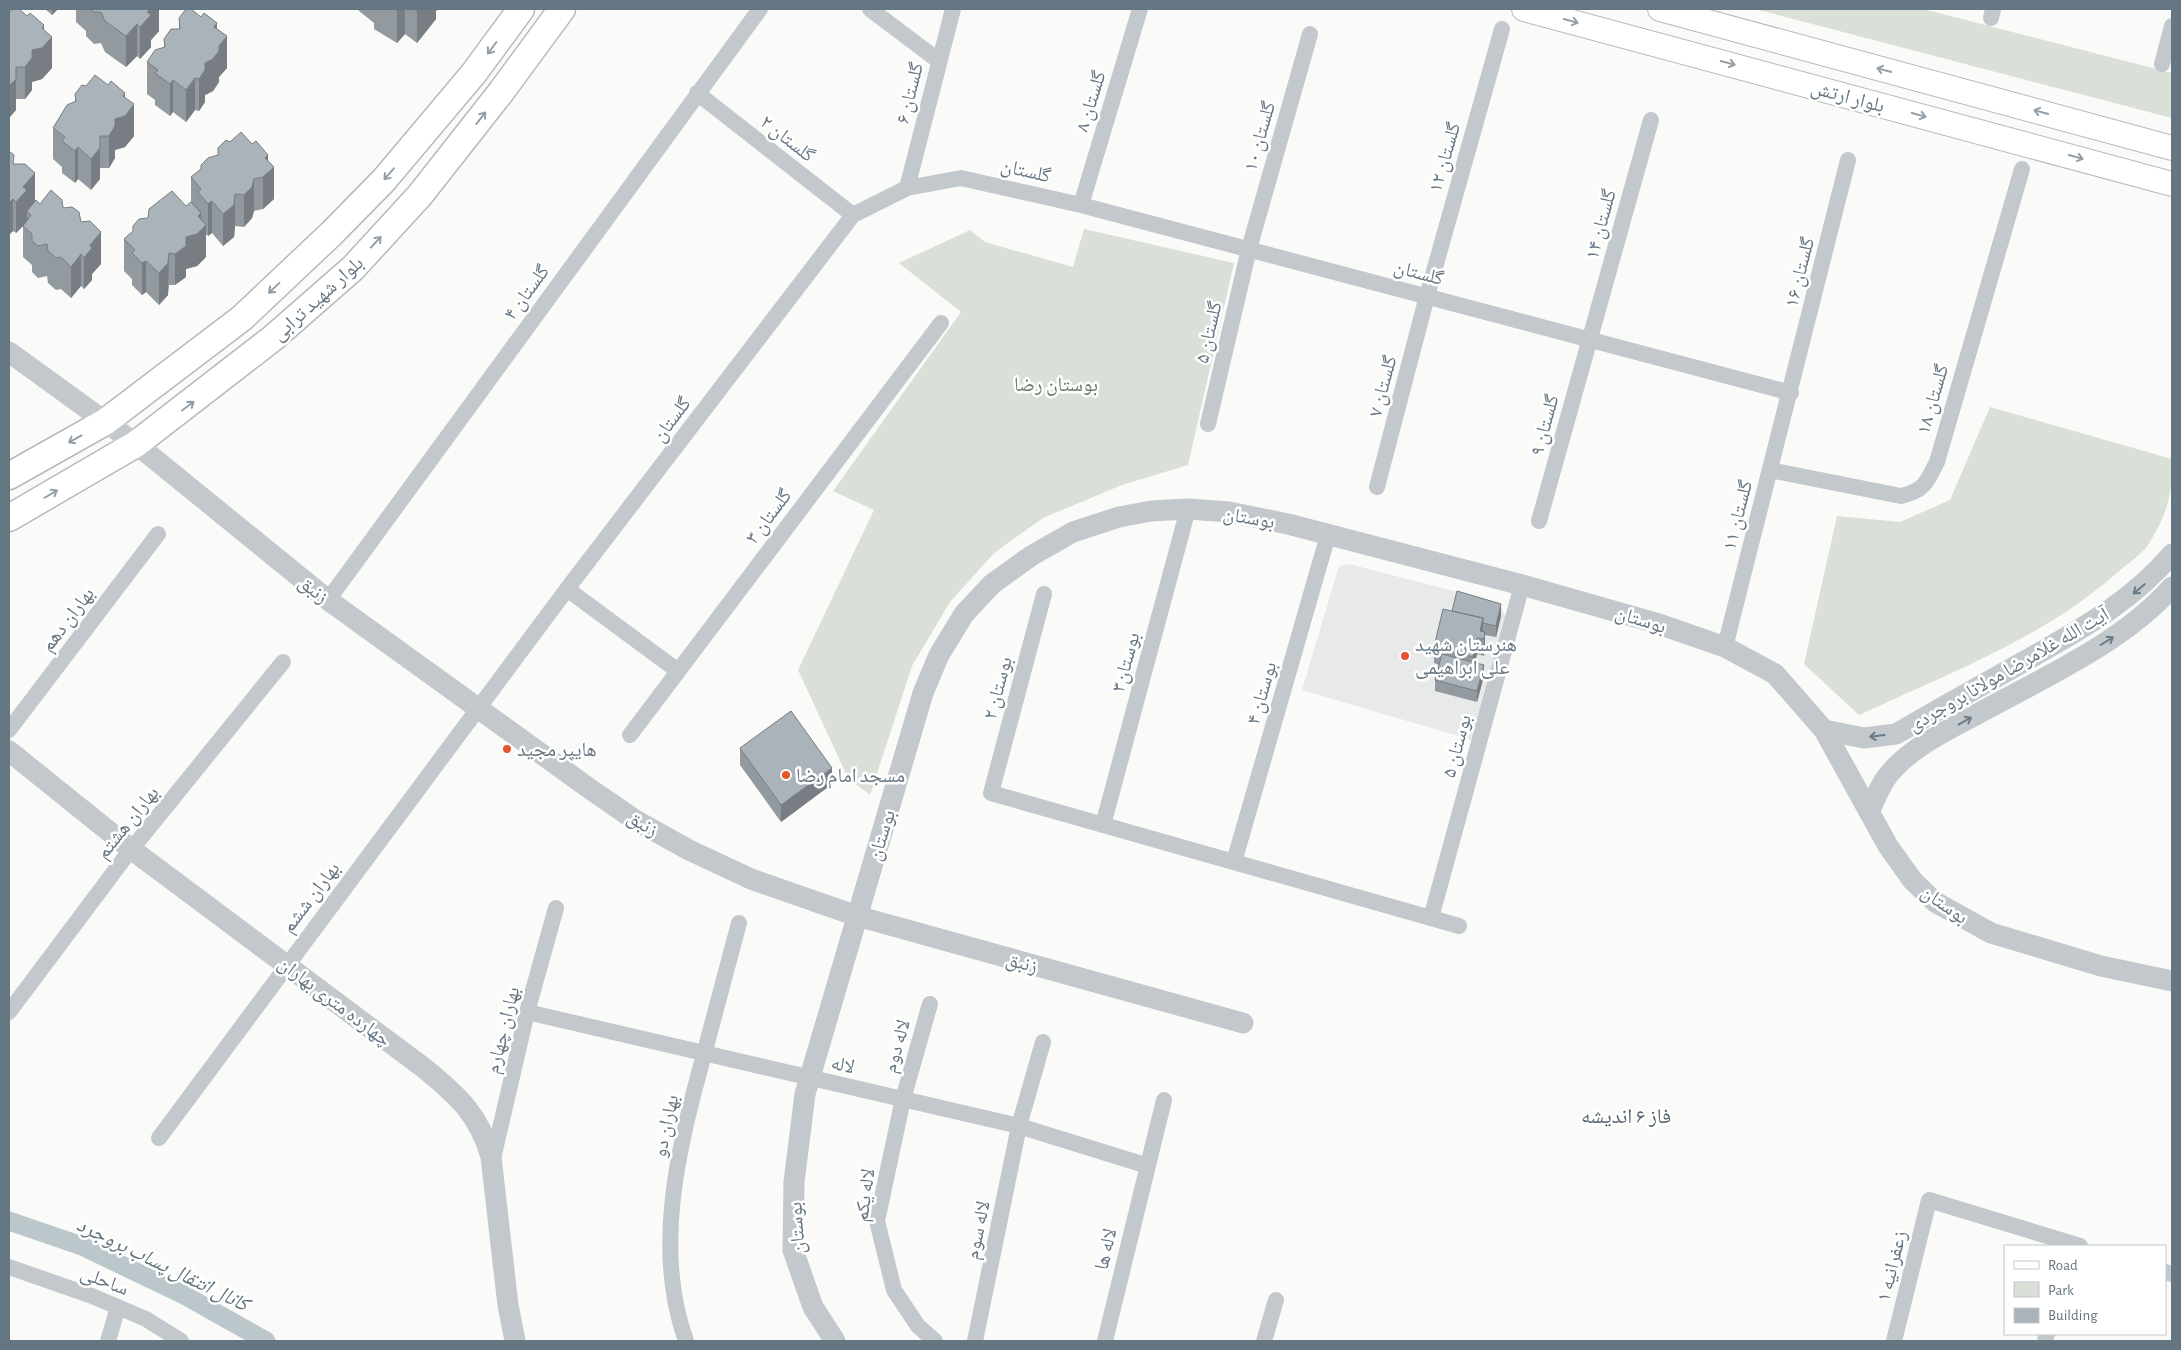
<svg xmlns="http://www.w3.org/2000/svg" width="2181" height="1350" viewBox="0 0 2181 1350" font-family="'Alegreya Sans','Noto Naskh Arabic',sans-serif">
	<style>
		.built { fill: #e8e9e9 }
		.green { fill: #dadfd7 }
		.lines { fill: none; stroke-linecap: round; stroke-linejoin: round }
		.canal { stroke: #bbc7cb; stroke-width: 19 }
		.secondary-casing { stroke: #b3babf; stroke-width: 26 }
		.primary-casing { stroke: #b5babe; stroke-width: 29 }
		.minor { stroke: #c3c8cc; stroke-width: 16 }
		.tertiary { stroke: #c3c8cc; stroke-width: 21 }
		.secondary { stroke: #fff; stroke-width: 24 }
		.primary { stroke: #fff; stroke-width: 26 }
		.wall { fill: #929a9f }
		.shaded-wall { fill: #777d82 }
		.building { fill: #aab3b9; stroke: #777d82 }
		.oneway { stroke: #939fa8 }
		.oneway2 { stroke: #6a7a87 }
		.poi-dot { fill: #e4572e; stroke: #fff; stroke-width: 2 }
		.labels { text-anchor: middle; stroke-width: 5; stroke-linejoin: round; paint-order: stroke }
		.street-label { font-size: 20px; fill: #657683; stroke: #fff }
		.park-label { font-size: 20px; fill: #687a64; stroke: #fff }
		.poi-label { font-size: 20px; fill: #657683; stroke: #fff; text-anchor: start }
		.neighbourhood-label { font-size: 21px; fill: #57646e; stroke: #fff }
		.water-label { font-size: 21px; font-style: italic; fill: #60757c; stroke: #fff }
	</style>
	<rect width="100%" height="100%" fill="#fafaf8"/>
	<path class="built" d="M1349,564L1500,603L1507,621L1472,740L1302,690L1339,566Z"/>
	<path class="green" d="M1755,9H1923L2172,73V118Z
		M1084,229L1234,263L1188,465L1122,485L1043,518L994,553L950,602L912,666L870,795L848,778L798,670L874,510L833,491L961,312L899,263L970,230L985,242L1073,267Z
		M1990,407L2172,459C2172,496 2168,513 2148,545C2141,555 2127,564 2117,573C2043,638 1948,674 1859,715L1804,664L1837,516L1900,522L1950,500Z"/>
	<g class="lines">
		<path class="canal" d="M9,1221L82,1246L184,1295L266,1341"/>
		<g class="secondary-casing">
			<path id="secondary" d="M1524,9L2172,184
				M1660,9L2172,148"/>
		</g>
		<g class="primary-casing">
			<path id="primary" d="M9,476L105,422L242,318L332,233L384,180L474,73L521,9
				M9,518L136,444L273,338L353,268L420,195L501,92L562,9"/>
		</g>
		<path class="minor" d="M870,9L939,61
			M1991,18L1993,9
			M2162,64L2172,26
			M697,93L853,215
			M907,188L953,9
			M1081,205L1140,9
			M1208,424L1249,249L1310,34
			M1770,470L1901,496C1925,490 1926,483 1937,462L2022,169
			M1377,487L1427,296L1502,29
			M1539,521L1651,120
			M567,589L678,671
			M1044,594L991,793L1459,926
			M328,600L760,9
			M1725,647L1848,160
			M9,730L158,534
			M630,735L941,323
			M1103,825L1188,509
			M1234,862L1328,535
			M1431,918L1522,585
			M930,1004L903,1099L877,1221L894,1290L918,1326L935,1341
			M9,1012L126,856L283,662
			M527,1012L1019,1126L1148,1166
			M159,1138L567,589L853,215L907,188L961,178L1081,205L1791,393
			M492,1163L527,1012L556,908
			M9,1267L92,1296L146,1319L181,1341
			M2165,1272L2172,1274
			M108,1341L118,1307
			M686,1341C653,1249 678,1150 703,1058C715,1013 727,968 739,923
			M975,1341L1019,1126L1043,1042
			M1105,1341L1164,1100
			M1264,1341L1276,1300
			M1894,1341L1929,1200L2080,1246
			M2045,1341L2047,1334"/>
		<path class="tertiary" d="M9,352L136,444L328,600L590,789L635,820L689,850L751,879L857,916L1243,1023
			M1824,730L1864,738L1896,734C1939,709 1982,685 2025,661C2081,629 2130,603 2172,554
			M9,751L131,849L424,1068C457,1095 479,1114 491,1157L508,1305L515,1341
			M1869,812C1874,802 1878,791 1884,781C1903,752 1942,733 1972,717C2038,680 2122,644 2172,587
			M835,1341L813,1307L793,1250L794,1182L805,1094L923,693L939,655L964,614L992,584L1031,556L1073,532L1119,517L1151,511L1188,509L1229,512L1288,524L1522,585L1656,623L1725,647L1775,674L1824,730L1888,846L1913,881L1935,902L1991,933L2101,966L2172,981"/>
		<use href="#secondary" class="secondary"/>
		<use href="#primary" class="primary"/>
	</g>
	<path class="wall" d="M45,9H58L52,15Z
		M76,9H159V31L151,40V47L140,59L137,56L126,67L105,52L101,43L94,44L86,36V31L76,22Z
		M358,9H438L436,11V19L417,43L405,34L397,43L374,29V23L358,10Z
		M9,13L27,16L44,30L52,68L42,79L32,82V90L25,99H16V110L9,118Z
		M201,17L217,29L227,68L219,77V82L213,91L205,95V102L199,111L195,110L186,122L173,112L170,116L155,105V100L147,94V62L164,47V39L179,29V18Z
		M108,85L125,97L134,136L125,147L115,150V158L109,168H100V179L91,190L78,179L75,183L62,173V167L53,159V128L75,102V94L86,86Z
		M230,142L252,144L268,160L274,199L263,209L254,211L252,218L244,227L235,226L234,237L223,246L212,233L208,236L206,234V257L197,266L186,269V277L175,285H169L168,295L159,305L146,292L142,295L132,285V279L124,271V239L148,218L186,206L191,203V177L218,155Z
		M14,164L35,202L40,204L63,208L81,222L101,264L92,274V280L84,289L81,286L71,298L61,289L56,290L48,283L47,276L38,278L32,272V265L23,257V226L16,233L13,231L9,235Z
		M1452,611L1501,616L1496,637L1485,635V649L1484,656L1477,654L1475,663L1484,676L1477,702L1435,691V680L1439,665L1434,663V647Z
		M740,748L832,784L781,822L740,765Z"/>
	<path class="shaded-wall" d="M52,9H58L52,15Z
		M150,9H159V31L151,40V47L140,59V27L147,12Z
		M399,9H405V34L397,43V11Z
		M419,9H438L436,11V19L417,43V11Z
		M217,23V54L219,46L227,36V68L219,77V82L213,91L205,95V102L199,111V79L205,63L214,27Z
		M137,24V56L126,67V36Z
		M44,25V45L52,37V68L42,79L32,82V90L25,99V67L42,28Z
		M16,67V110L9,118V86Z
		M195,78V110L186,122V90Z
		M173,80V112L170,116V84Z
		M125,93V115L134,104V136L125,147L115,150V158L109,168V136L123,96Z
		M78,147V179L75,183V151Z
		M100,148V179L91,190V159Z
		M268,155V173L274,167V199L263,209V177L265,158Z
		M35,173V205L27,211V222L16,233V202L23,187Z
		M254,179V211L252,218L244,227V195Z
		M235,194V226L234,237L223,246V214Z
		M13,199V231L9,235V203Z
		M212,201V233L208,236V204Z
		M201,213V231L206,225V257L197,266L186,269V277L175,285V254L186,237L198,216Z
		M101,232V264L92,274V280L84,289V258L90,245Z
		M169,253L168,295L159,305V273Z
		M81,254V286L71,298V267Z
		M146,261V292L142,295V263Z
		M1501,604V616L1496,637V626Z
		M1483,618V635L1480,631Z
		M1485,632V649L1484,656V639Z
		M1477,638V654L1473,673V657Z
		M1484,665V676L1477,702V691Z
		M832,768V784L781,822V805Z"/>
	<path class="building" d="M12,9H19L27,16L30,13L44,25L42,28L52,37L42,48L32,50V58L25,67H16V79L9,86V13Z
		M90,9H150L147,12L151,15L140,27L137,24L126,36L105,21L101,12H94Z
		M186,9H191L201,17L204,13L217,23L214,27L227,36L219,46V51L213,59L205,63V70L199,79L195,78L186,90L173,80L170,84L155,73L158,70L147,62L155,50L165,47L164,39L171,29H180L179,18Z
		M393,9H399L397,11Z
		M413,9H419L417,11Z
		M95,75L108,85L111,81L125,93L123,96L134,104L125,116L115,119V126L109,136H100V148L91,159L78,147L75,151L62,141L65,137L53,128L67,105L76,101L75,94L82,85L86,86Z
		M241,132L252,144L256,141L268,155L265,158L274,167L263,177L254,179L252,187L244,195L235,194L234,205L223,214L212,201L208,204L198,192L201,189L191,177L201,169V165L208,158L218,155V148L226,140L230,142Z
		M9,151L14,155L13,164H25L35,173L23,187L27,190L16,202L13,199L9,203Z
		M51,190L62,200L63,208L72,207L79,212L81,222L90,221L101,232L90,245L92,248L84,258L81,254L71,267L61,257L56,258L48,251L47,244L38,246L32,241V234L23,226L31,215L27,211L36,200L40,204Z
		M172,191L186,206L191,202L201,213L198,216L206,225L197,234L186,237V246L175,254L169,253L168,263L159,273L146,261L142,263L132,253L135,250L124,239L133,231V226L139,219L148,218L149,209Z
		M1457,591L1501,604L1496,626L1483,623V618L1452,611Z
		M1443,609L1483,618L1480,631L1485,632L1484,639L1477,638L1473,657L1434,647Z
		M1442,654L1484,665L1477,691L1435,680Z
		M791,711L832,768L781,805L740,748Z"/>
	<defs><path id="oneway-shaft" d="M-6 0H5M1.5-3L5.5 0L1.5 3" fill="none" stroke-width="1.6" stroke-linecap="round" stroke-linejoin="round" transform="scale(1.25)"/></defs>
	<g class="oneway">
		<use href="#oneway-shaft" transform="translate(1571 21) rotate(15)"/>
		<use href="#oneway-shaft" transform="translate(492 48) rotate(127)"/>
		<use href="#oneway-shaft" transform="translate(1728 63) rotate(15)"/>
		<use href="#oneway-shaft" transform="translate(1884 70) rotate(-165)"/>
		<use href="#oneway-shaft" transform="translate(2041 112) rotate(-165)"/>
		<use href="#oneway-shaft" transform="translate(1919 115) rotate(15)"/>
		<use href="#oneway-shaft" transform="translate(481 118) rotate(-52)"/>
		<use href="#oneway-shaft" transform="translate(2076 157) rotate(15)"/>
		<use href="#oneway-shaft" transform="translate(389 174) rotate(131)"/>
		<use href="#oneway-shaft" transform="translate(376 242) rotate(-47)"/>
		<use href="#oneway-shaft" transform="translate(274 288) rotate(137)"/>
		<use href="#oneway-shaft" transform="translate(188 406) rotate(-37)"/>
		<use href="#oneway-shaft" transform="translate(75 439) rotate(151)"/>
		<use href="#oneway-shaft" transform="translate(51 494) rotate(-30)"/>
	</g>
	<g class="oneway2">
		<use href="#oneway-shaft" transform="translate(2139 589) rotate(140)"/>
		<use href="#oneway-shaft" transform="translate(2107 641) rotate(-32)"/>
		<use href="#oneway-shaft" transform="translate(1965 721) rotate(-29)"/>
		<use href="#oneway-shaft" transform="translate(1877 736) rotate(173)"/>
	</g>
	<g class="poi-dot">
		<circle cx="1405" cy="656" r="5"/>
		<circle cx="507" cy="749" r="5"/>
		<circle cx="786" cy="775" r="5"/>
	</g>
	<g class="labels">
		<g class="street-label">
			<text transform="translate(909 93) rotate(-76)" y="7">گلستان ۶</text>
			<text transform="translate(1848 96) rotate(15)" y="7">بلوار ارتش</text>
			<text transform="translate(1090 101) rotate(-73)" y="7">گلستان ۸</text>
			<text transform="translate(1259 136) rotate(-74)" y="7">گلستان ۱۰</text>
			<text transform="translate(788 138) rotate(38)" y="7">گلستان ۲</text>
			<text transform="translate(1444 157) rotate(-74)" y="7">گلستان ۱۲</text>
			<text transform="translate(1026 170) rotate(13)" y="7">گلستان</text>
			<text transform="translate(1600 224) rotate(-75)" y="7">گلستان ۱۴</text>
			<text transform="translate(1419 272) rotate(15)" y="7">گلستان</text>
			<text transform="translate(1799 272) rotate(-76)" y="7">گلستان ۱۶</text>
			<text transform="translate(526 292) rotate(-54)" y="7">گلستان ۴</text>
			<text transform="translate(317 298) rotate(-42)" y="7">بلوار شهید ترابی</text>
			<text transform="translate(1208 332) rotate(-77)" y="7">گلستان ۵</text>
			<text transform="translate(1382 386) rotate(-75)" y="7">گلستان ۷</text>
			<text transform="translate(1932 399) rotate(-74)" y="7">گلستان ۱۸</text>
			<text transform="translate(671 419) rotate(-53)" y="7">گلستان</text>
			<text transform="translate(1544 425) rotate(-75)" y="7">گلستان ۹</text>
			<text transform="translate(1737 515) rotate(-76)" y="7">گلستان ۱۱</text>
			<text transform="translate(768 516) rotate(-53)" y="7">گلستان ۳</text>
			<text transform="translate(1249 517) rotate(10)" y="7">بوستان</text>
			<text transform="translate(314 589) rotate(39)" y="7">زنبق</text>
			<text transform="translate(67 619) rotate(-53)" y="7">بهاران دهم</text>
			<text transform="translate(1641 619) rotate(17)" y="7">بوستان</text>
			<text transform="translate(1125 662) rotate(-75)" y="7">بوستان۳</text>
			<text transform="translate(2008 669) rotate(-30)" y="7">آیت الله غلامرضا مولانا بروجردی</text>
			<text transform="translate(997 688) rotate(-75)" y="7">بوستان ۲</text>
			<text transform="translate(1261 693) rotate(-74)" y="7">بوستان ۴</text>
			<text transform="translate(1456 746) rotate(-75)" y="7">بوستان ۵</text>
			<text transform="translate(127 822) rotate(-51)" y="7">بهاران هشتم</text>
			<text transform="translate(643 823) rotate(31)" y="7">زنبق</text>
			<text transform="translate(881 835) rotate(-73)" y="7">بوستان</text>
			<text transform="translate(310 897) rotate(-53)" y="7">بهاران ششم</text>
			<text transform="translate(1945 904) rotate(35)" y="7">بوستان</text>
			<text transform="translate(1022 962) rotate(15)" y="7">زنبق</text>
			<text transform="translate(335 1001) rotate(37)" y="7">چهارده متری بهاران</text>
			<text transform="translate(502 1030) rotate(-76)" y="7">بهاران چهارم</text>
			<text transform="translate(896 1046) rotate(-74)" y="7">لاله دوم</text>
			<text transform="translate(843 1064) rotate(13)" y="7">لاله</text>
			<text transform="translate(665 1126) rotate(-78)" y="7">بهاران دو</text>
			<text transform="translate(864 1195) rotate(-82)" y="7">لاله یکم</text>
			<text transform="translate(796 1228) rotate(-94)" y="7">بوستان</text>
			<text transform="translate(977 1230) rotate(-78)" y="7">لاله سوم</text>
			<text transform="translate(1105 1249) rotate(-77)" y="7">لاله ها</text>
			<text transform="translate(1891 1266) rotate(-76)" y="7">زعفرانیه ۱</text>
			<text transform="translate(105 1280) rotate(21)" y="7">ساحلی</text>
		</g>
		<g class="park-label">
			<text x="1056" y="391">بوستان رضا</text>
		</g>
		<g class="poi-label">
			<text x="1415" y="651">هنرستان شهید<tspan x="1415" dy="23">علی ابراهیمی</tspan></text>
			<text x="517" y="756">هایپر مجید</text>
			<text x="796" y="782">مسجد امام رضا</text>
		</g>
		<g class="neighbourhood-label">
			<text x="1626" y="1123">فاز ۶ اندیشه</text>
		</g>
		<g class="water-label">
			<text transform="translate(163 1264) rotate(26)" y="7">کانال انتقال پساب بروجرد</text>
		</g>
	</g>
	<rect width="2181" height="1350" fill="none" stroke="#657683" stroke-width="20"/>
	<rect x="2004" y="1245" width="162" height="90" fill="#ffffff" stroke="#c1c8cd"/>
	<rect x="2014" y="1261" width="25" height="8" fill="#ffffff" stroke="#c1c8cd"/>
	<text x="2048" y="1270" font-size="15" fill="#657683">Road</text>
	<rect x="2014" y="1282" width="25" height="15" fill="#dadfd7" stroke="#c1c8cd"/>
	<text x="2048" y="1295" font-size="15" fill="#657683">Park</text>
	<rect x="2014" y="1308" width="25" height="15" fill="#aab3b9" stroke="#c1c8cd"/>
	<text x="2048" y="1320" font-size="15" fill="#657683">Building</text>
</svg>
